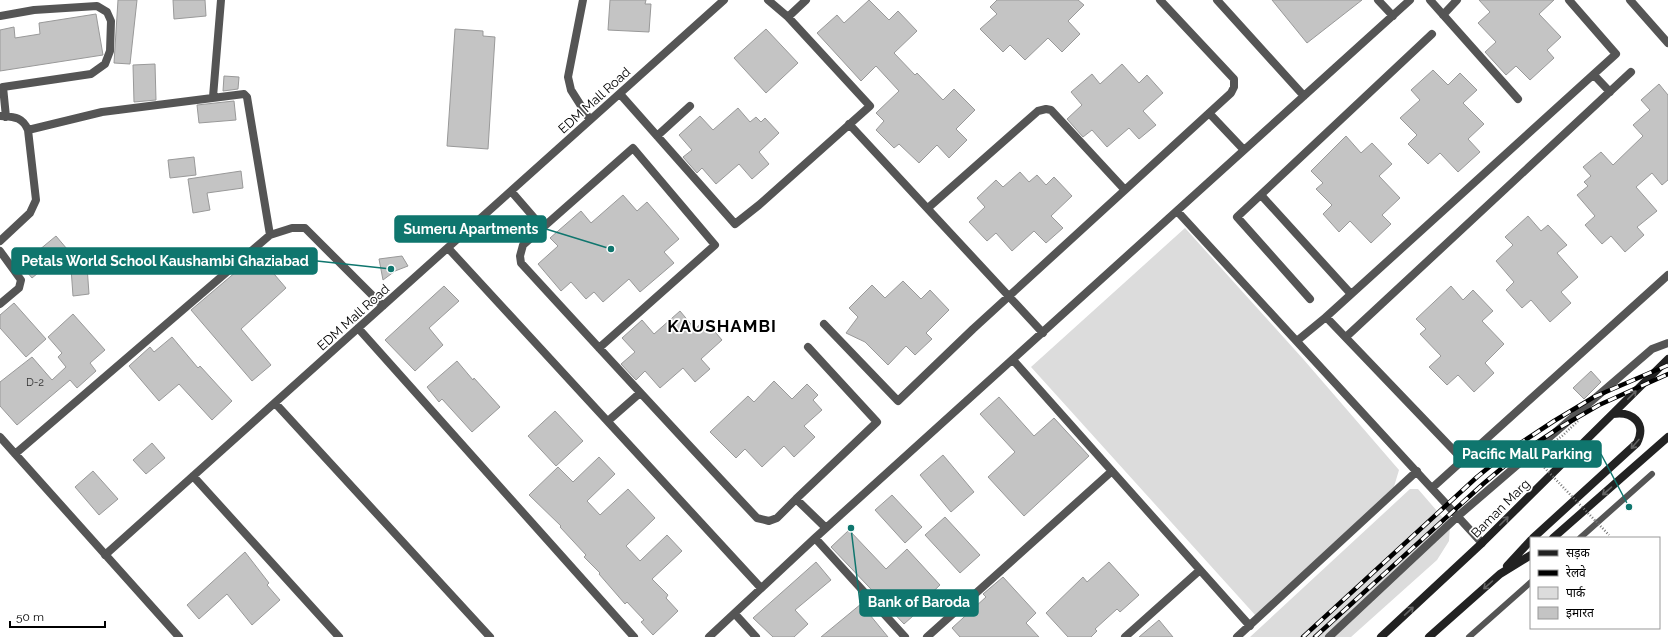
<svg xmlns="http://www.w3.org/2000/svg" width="1668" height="637" viewBox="0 0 1668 637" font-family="Raleway,'Noto Sans Devanagari',sans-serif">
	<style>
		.green { fill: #dcdcdc }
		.building { fill: #c4c4c4; stroke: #999 }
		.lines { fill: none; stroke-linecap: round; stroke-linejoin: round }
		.lane { stroke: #555; stroke-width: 6 }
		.street { stroke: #555; stroke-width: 8 }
		.secondary { stroke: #222; stroke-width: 8 }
		.rail-casing { stroke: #000; stroke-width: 4.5 }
		.rail { stroke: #fff; stroke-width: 3; stroke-dasharray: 9; stroke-linecap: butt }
		.path-bridge { stroke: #777; stroke-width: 2.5; stroke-dasharray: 1 2; stroke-linecap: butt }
		.oneway { stroke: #646464 }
		.labels { text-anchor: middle; stroke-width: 3.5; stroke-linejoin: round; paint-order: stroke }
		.number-label { font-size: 11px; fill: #313131 }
		.street-label { font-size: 13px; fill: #000; stroke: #fff }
		.district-label { font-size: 17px; font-weight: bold; letter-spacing: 1px; fill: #000; stroke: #fff }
		.leader { fill: none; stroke: #0f766e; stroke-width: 1.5 }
		.callout-dot { fill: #0f766e; stroke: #fff; stroke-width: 1.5 }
		.callout { fill: #0f766e; stroke: #0f766e; stroke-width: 1.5 }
		.callout-label { font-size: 14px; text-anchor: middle; font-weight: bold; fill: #fff }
	</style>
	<rect width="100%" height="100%" fill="#fff"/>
	<path class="green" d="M1185,228L1304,360L1399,470L1393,490L1256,616L1031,367Z
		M1410,489H1418L1450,526L1449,541L1437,560L1351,637H1250Z"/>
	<path class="building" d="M118,0H137L130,64L114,63Z
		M173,0H205L206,16L174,19Z
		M610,0H646L645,4H651L649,32L608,30Z
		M869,0L889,20L898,11L917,31L894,53L915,75L917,73L943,100L954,89L975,110L956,129L967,140L949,158L937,145L919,163L899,144L894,148L876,130L884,121L876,113L899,91L876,66L861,81L817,33L837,15L844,23Z
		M997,0H1078L1084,5L1068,21L1080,34L1062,52L1048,38L1025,60L1010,45L1003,52L980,29L997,14L990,7Z
		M1272,0H1362L1307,43Z
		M1479,0H1554L1539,14L1561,37L1547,50L1554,58L1530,80L1516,66L1506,75L1485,52L1496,42L1478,23L1490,12Z
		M96,14L103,55L0,71V30L14,27L15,38L40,34L39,23Z
		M455,29L483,31V36L495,37L488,149L447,146Z
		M766,29L798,63L766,93L734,58Z
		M155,64L156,100L134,102L133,65Z
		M1122,64L1139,83L1147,75L1163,93L1143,111L1156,125L1139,139L1129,128L1107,147L1092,130L1083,137L1067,119L1082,105L1071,92L1092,74L1100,84Z
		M1433,70L1448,85L1460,73L1477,90L1463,103L1484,124L1468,139L1480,152L1458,172L1440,153L1428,164L1408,144L1417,135L1400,118L1420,100L1411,90Z
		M224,76L239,77L238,89L223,91Z
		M1659,84L1668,95V180L1662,185L1652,173L1636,187L1657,211L1637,227L1644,235L1625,252L1611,236L1602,244L1585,225L1595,216L1577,195L1588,186L1584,182L1591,176L1583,167L1601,152L1613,165L1643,136L1633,125L1650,110L1641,100Z
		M234,101L236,120L199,123L197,105Z
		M738,108L750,122L756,117L761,122L765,118L779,133L759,152L769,164L752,179L739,164L716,184L702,168L697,173L683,157L692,150L679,135L700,116L713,130Z
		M1346,136L1361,153L1372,143L1392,164L1379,176L1400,198L1382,215L1391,224L1371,243L1350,221L1339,232L1323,214L1332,205L1316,189L1323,183L1311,171Z
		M194,157L196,175L170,178L168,160Z
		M241,171L243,188L207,193L210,210L193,213L188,179Z
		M1020,172L1029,182L1037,175L1046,185L1054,177L1072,196L1051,216L1063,228L1046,243L1034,231L1012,251L996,233L987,241L969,222L985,207L977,198L996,180L1003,187Z
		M623,195L637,211L647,202L679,239L664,252L674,263L640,292L629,279L603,302L594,292L586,299L571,282L561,291L538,264L558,246L550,238L581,211L591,223Z
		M1528,216L1541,231L1548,225L1567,245L1557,253L1578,277L1561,292L1571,303L1550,322L1531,300L1522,308L1506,290L1514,282L1496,261L1513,245L1505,237Z
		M56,236L67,249L32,278L21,265Z
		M257,254L286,288L241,329L271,365L252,381L191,310Z
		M402,256L408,266L395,271L383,280L379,259Z
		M87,266L89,294L73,296L71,268Z
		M903,281L921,299L930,290L949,310L926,333L932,339L915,355L906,346L888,365L865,342L846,333L858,317L849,308L872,285L885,298Z
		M444,286L459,301L429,328L443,345L415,371L385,340Z
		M1451,286L1463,300L1473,290L1493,311L1482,321L1504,344L1485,363L1494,373L1474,392L1458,375L1447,385L1429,367L1441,356L1420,334L1426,329L1416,319Z
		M14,303L46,339L26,357L0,328V315Z
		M680,311L695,329L705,320L722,340L701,359L710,369L695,382L683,368L660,388L645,371L636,380L621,364L635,352L622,338L642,320L654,334Z
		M73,314L105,350L90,363L96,371L77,388L70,380L17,425L0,406V382L32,357L52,380L66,367L58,357L62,353L48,337Z
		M172,337L198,368L200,366L232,401L212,420L179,384L159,401L129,366L150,347L154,352Z
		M457,361L473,380L474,378L500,407L472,432L442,399L439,402L427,387Z
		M1591,371L1601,382L1584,399L1573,388Z
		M774,381L792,399L807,384L818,395L813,400L822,410L804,426L815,437L794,457L784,446L762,467L745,449L736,458L710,432L748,396L754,402Z
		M999,397L1034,436L1054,418L1089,456L1024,516L988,477L1015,452L980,414Z
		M555,411L583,441L556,466L528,436Z
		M152,443L165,458L146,474L133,460Z
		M943,455L974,492L951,512L920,475Z
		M599,457L615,474L587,501L600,515L628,489L655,518L626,546L640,561L667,535L682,551L652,579L668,595L666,598L678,611L653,635L641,622L644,620L627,602L625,604L599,574L600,573L584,557L586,555L560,527L561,526L529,495L558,467L573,482Z
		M93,471L118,499L99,515L75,487Z
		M892,495L922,527L905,543L875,510Z
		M945,517L980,555L960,573L925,535Z
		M849,530L886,569L907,549L940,585L919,605L922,608L904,624L831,547Z
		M245,552L269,583L267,585L280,600L252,625L227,594L199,619L187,605Z
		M816,562L831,580L795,610L808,624L794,637H773L753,618Z
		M1109,562L1139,595L1120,612L1117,609L1095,629L1097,631L1091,637H1068L1046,613L1083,577L1087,582Z
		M1003,577L1036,613L1026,623L1039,637H960L952,628L986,597L983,594Z
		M861,604L888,637H821Z
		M1159,620L1173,637H1139Z"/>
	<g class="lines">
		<path class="lane" d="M1580,538L1652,474
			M1469,637L1531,582"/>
		<path class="street" d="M583,0L568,77L571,90L590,120
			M768,0L788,17
			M1217,0L1304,96
			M1378,0L1393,16
			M1430,0L1518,99
			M1630,0L1668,43
			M1443,15L1457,0
			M0,16L34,10L97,6L107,12L111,21L110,51L105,64L91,74L3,87L6,117
			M1594,75L1610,92
			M620,94L735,224L759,205L870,106L788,17L806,0
			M213,97L221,0
			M1209,113L1244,150
			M0,116C13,117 22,116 28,130L36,200L30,213L0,241
			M849,124L1043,333
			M657,136L690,106
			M511,191L543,228
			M1261,195L1351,294
			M928,208L1038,111L1046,109L1051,110L1125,190
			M1177,211L1482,543
			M270,235L292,228H305L383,306
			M448,248L761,588
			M0,251L21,280L19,288L0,304
			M1310,299L1237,217L1432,34
			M1326,317L1463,460
			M824,324L898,401L973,329L1231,93L1234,87V79L1160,0
			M358,328L634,637
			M1346,337L1631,72
			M1298,340L1326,317L1616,54L1569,0
			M599,348L715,245L633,148L523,245L520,256L521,263C599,348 678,434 757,518L769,521L777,518L796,499L877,422L808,347
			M1013,360L1250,626
			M275,403L490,637
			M608,421L640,393
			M0,437L179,637
			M15,454L270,235L247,97L244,94L102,112L28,130
			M193,476L339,637
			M1432,488L1668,275
			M796,499L826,528
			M815,538L905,637
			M105,555L724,0
			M735,614L756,637
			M709,637L815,538L1410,0
			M927,637L1112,471
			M1125,637L1200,570
			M1237,637L1417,471
			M1329,637L1458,516L1652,349L1668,343"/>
		<path class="secondary" d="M1533,538L1637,443C1647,423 1632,411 1613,414
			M1553,538L1668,437
			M1507,566L1531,540
			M1381,637L1482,543L1668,359
			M1429,637L1500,574L1531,555"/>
		<g class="rail-casing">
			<path id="rail" d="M1303,637L1477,477L1510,450L1554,421L1594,397L1668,365
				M1315,637L1483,484L1515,457L1559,428L1599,405L1668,374"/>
		</g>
		<use href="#rail" class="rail"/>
		<path class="path-bridge" d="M1578,421L1562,436L1532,458L1538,461L1609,535"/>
	</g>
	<defs><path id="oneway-shaft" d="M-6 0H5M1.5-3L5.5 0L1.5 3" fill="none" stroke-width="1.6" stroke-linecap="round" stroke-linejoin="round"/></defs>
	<g class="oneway">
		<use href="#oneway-shaft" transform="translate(1632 395) rotate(-45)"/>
		<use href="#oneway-shaft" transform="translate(1635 444) rotate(131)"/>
		<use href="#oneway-shaft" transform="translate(1607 491) rotate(139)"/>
		<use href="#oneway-shaft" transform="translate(1504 521) rotate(-45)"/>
		<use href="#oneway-shaft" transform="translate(1488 585) rotate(138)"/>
		<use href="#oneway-shaft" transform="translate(1409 611) rotate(-43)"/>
	</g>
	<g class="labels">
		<g class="number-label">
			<text x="35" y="386">D-2</text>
		</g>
		<g class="street-label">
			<text transform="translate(594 100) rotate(-42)" y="5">EDM Mall Road</text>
			<text transform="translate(353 317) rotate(-42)" y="5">EDM Mall Road</text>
			<text transform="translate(1500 508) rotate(-45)" y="5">Baman Marg</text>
		</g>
		<g class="district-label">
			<text x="722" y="332">KAUSHAMBI</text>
		</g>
	</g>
	<path class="leader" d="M611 249L546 229M391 269L317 261M1629 507L1601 454M851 528L860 603"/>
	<g class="callout-dot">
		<circle cx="611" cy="249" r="4"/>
		<circle cx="391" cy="269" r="4"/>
		<circle cx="1629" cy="507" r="4"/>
		<circle cx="851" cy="528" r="4"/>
	</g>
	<g class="callout">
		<rect x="395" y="216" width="151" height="26" rx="4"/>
		<rect x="12" y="248" width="305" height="26" rx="4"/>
		<rect x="1454" y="441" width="147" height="26" rx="4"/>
		<rect x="860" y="590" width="118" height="26" rx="4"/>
	</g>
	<g class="callout-label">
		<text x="471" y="234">Sumeru Apartments</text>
		<text x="165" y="266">Petals World School Kaushambi Ghaziabad</text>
		<text x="1527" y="459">Pacific Mall Parking</text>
		<text x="919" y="607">Bank of Baroda</text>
	</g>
	<rect x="1530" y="537" width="130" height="92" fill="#ffffff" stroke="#999999"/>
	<rect x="1538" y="550" width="20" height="6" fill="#222222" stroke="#999999"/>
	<text x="1566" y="557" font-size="12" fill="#000000">सड़क</text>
	<rect x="1538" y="570" width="20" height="6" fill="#000000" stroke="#999999"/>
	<text x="1566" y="577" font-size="12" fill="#000000">रेलवे</text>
	<rect x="1538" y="587" width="20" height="12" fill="#dcdcdc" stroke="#999999"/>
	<text x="1566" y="597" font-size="12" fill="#000000">पार्क</text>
	<rect x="1538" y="607" width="20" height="12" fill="#c4c4c4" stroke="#999999"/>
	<text x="1566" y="617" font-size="12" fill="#000000">इमारत</text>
	<path d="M10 621v6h95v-6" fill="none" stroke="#000000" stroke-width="2"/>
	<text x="16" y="621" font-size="12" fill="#000000" stroke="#ffffff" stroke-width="3" paint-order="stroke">50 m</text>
</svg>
